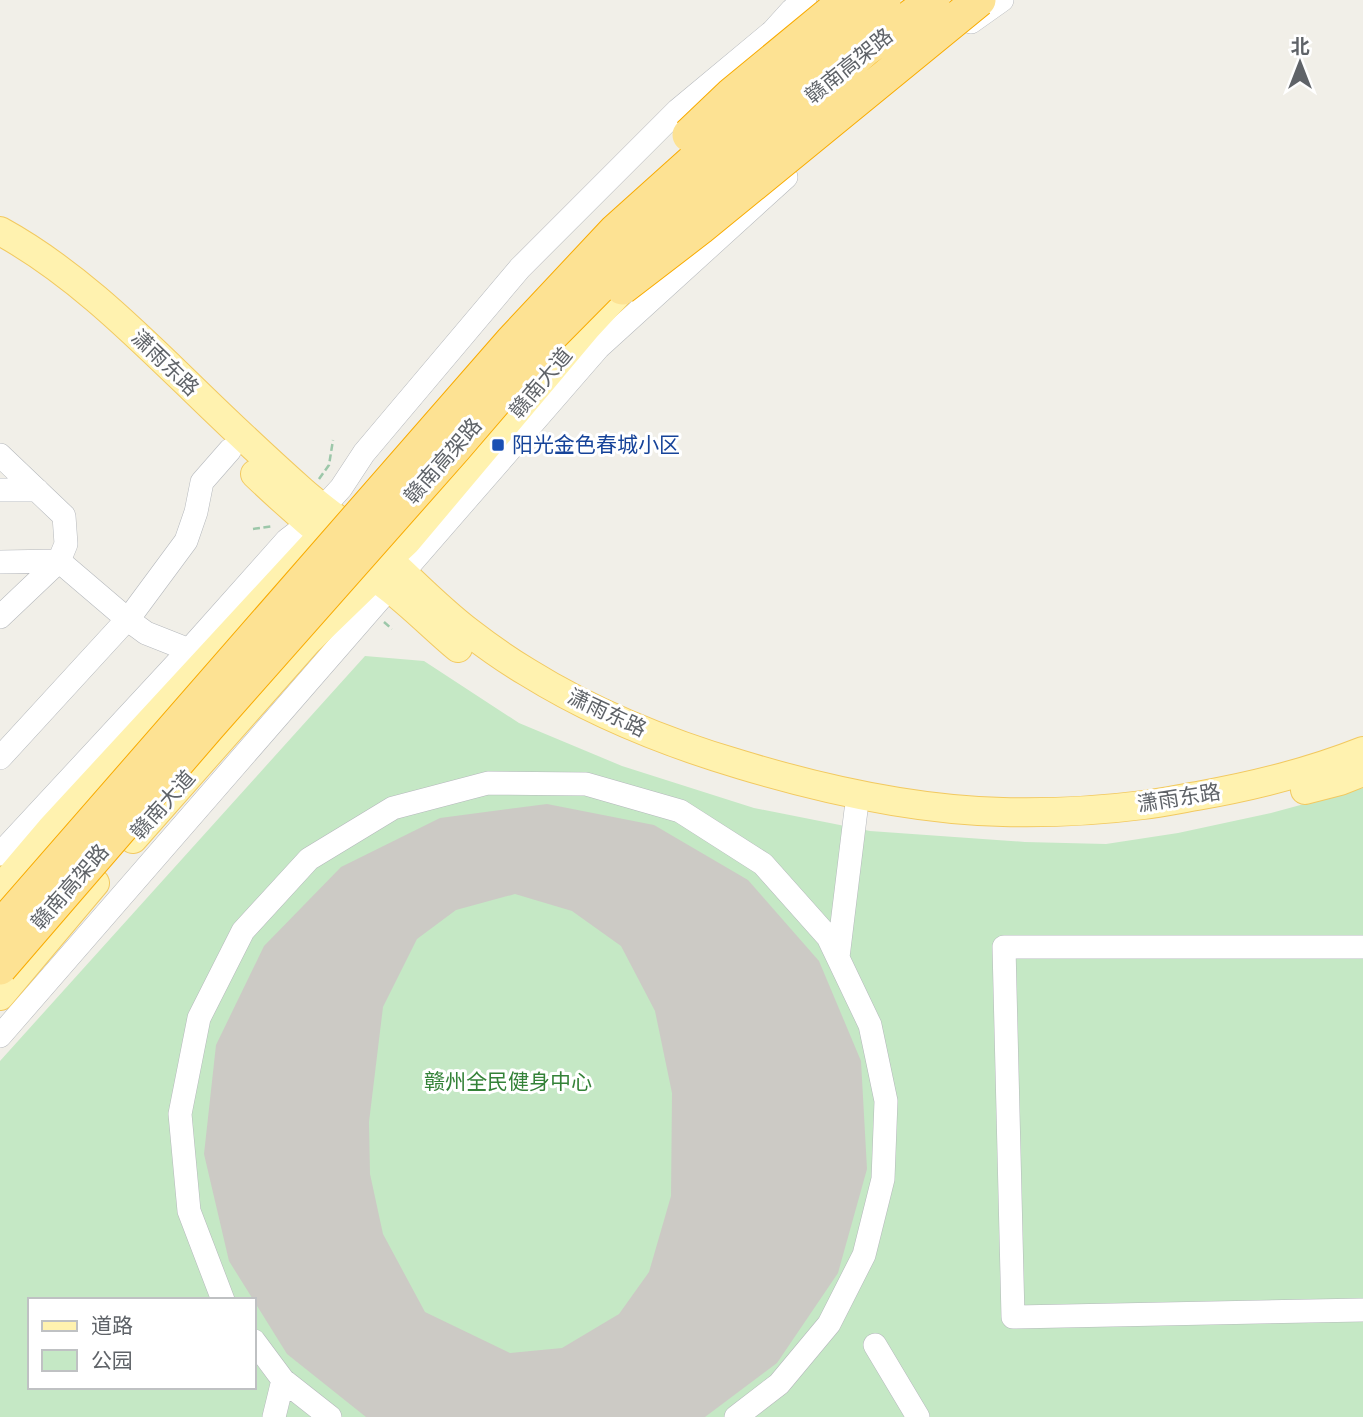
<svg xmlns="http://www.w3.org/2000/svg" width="1363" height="1417" viewBox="0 0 1363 1417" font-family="'Space Grotesk','Noto Sans SC',sans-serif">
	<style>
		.green { fill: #c5e8c5; fill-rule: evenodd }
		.building { fill: #cccac5; fill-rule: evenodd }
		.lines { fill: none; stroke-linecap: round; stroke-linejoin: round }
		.minor-casing { stroke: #b5b8bc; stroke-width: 24 }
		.major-casing { stroke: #f2c960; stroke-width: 30 }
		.path { stroke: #9cc7a9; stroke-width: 2.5; stroke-dasharray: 7 3.5; stroke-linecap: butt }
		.minor { stroke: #fff; stroke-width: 23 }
		.major { stroke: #fff2af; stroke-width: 28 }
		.highway-bridge-casing { stroke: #f9ab00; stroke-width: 35; stroke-linecap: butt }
		.highway-bridge { stroke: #fde293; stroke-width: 33 }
		.transit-dot { fill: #1a4fb4; stroke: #fff; stroke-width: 2.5 }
		.labels { text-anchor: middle; stroke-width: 6; stroke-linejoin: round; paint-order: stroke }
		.street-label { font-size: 21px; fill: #5f6368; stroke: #fff }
		.transit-label { font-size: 21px; fill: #164399; stroke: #fff; text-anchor: start }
		.park-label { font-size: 21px; fill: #348238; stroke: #fff }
	</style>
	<rect width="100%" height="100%" fill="#f1efe8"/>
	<path class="green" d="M365,656L424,661L519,723L622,766L754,808L870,831L1025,842L1106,844L1178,833L1271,813L1363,788V1417H0V1061ZM30,1300H254V1387H30Z"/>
	<path class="building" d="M547,804L654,825L748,880L819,961L861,1061L867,1169L838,1273L777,1363L705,1417H366L287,1354L229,1261L204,1154L216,1045L264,946L341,867L440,818ZM515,894L572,911L621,946L655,1011L672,1093L671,1196L649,1272L619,1314L562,1348L510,1353L425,1312L383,1234L370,1174L369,1122L383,1007L417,939L456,910Z"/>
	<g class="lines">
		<g class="minor-casing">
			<path id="minor" d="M971,22L1002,0
				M0,455L64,516L66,544L59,561L0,617
				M0,490H37
				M0,562L59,561L127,619L146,633L189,650
				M0,758L132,614L186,541L196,512L202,482L230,450
				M0,854L189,650L287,540L309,523L341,488L364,453L520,268L678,110L773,31L792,10L805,0
				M1363,947H1004L1013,1317L1363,1310
				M838,957L856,810
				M0,1036L599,347L786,177
				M223,1300L189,1211L180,1114L199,1018L243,931L309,859L393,808L488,783L586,784L680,811L763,864L828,937L870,1025L886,1101L883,1179L864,1255L829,1324L779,1384L736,1417
				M254,1341L283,1380L330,1417
				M875,1345L918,1417
				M274,1417L283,1380"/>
		</g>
		<g class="major-casing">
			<path id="major" d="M0,231C73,271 134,332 193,389C229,424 265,458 302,491C329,515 361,535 388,559C414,583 440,610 469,632C487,646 507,660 527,672C593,713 667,743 742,765C825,790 915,810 1003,812C1049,813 1097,811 1143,805C1161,803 1179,799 1197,796C1254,786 1310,772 1363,751
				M255,474C297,514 342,552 388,587C413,606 434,628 458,648
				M1305,790L1340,781L1363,772
				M133,839L307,642L374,577L388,559L407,541L587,327L636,274
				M0,889L51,829L315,543
				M0,996L95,883"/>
		</g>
		<path class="path" d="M319,479L329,465L333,440
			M253,529L273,526
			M384,622L392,629"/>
		<use href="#minor" class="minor"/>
		<use href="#major" class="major"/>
		<g class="highway-bridge-casing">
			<path id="highway-bridge" d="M689,135L732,94L846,0
				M622,288L700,228L979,0
				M0,927L511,342L615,231L763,98L884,0
				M0,968L209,726L455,448L551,336L647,239L865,50L933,0"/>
		</g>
		<use href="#highway-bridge" class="highway-bridge"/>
	</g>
	<rect class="transit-dot" x="491" y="438" width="14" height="14" rx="3.5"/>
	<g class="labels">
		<g class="street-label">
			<text transform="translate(849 66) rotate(-39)" y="7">赣南高架路</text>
			<text transform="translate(165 363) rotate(44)" y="7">潇雨东路</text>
			<text transform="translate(541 383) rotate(-50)" y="7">赣南大道</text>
			<text transform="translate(443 461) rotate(-49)" y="7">赣南高架路</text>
			<text transform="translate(607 713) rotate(25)" y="7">潇雨东路</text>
			<text transform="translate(1179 798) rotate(-9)" y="7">潇雨东路</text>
			<text transform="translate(163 805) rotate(-48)" y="7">赣南大道</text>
			<text transform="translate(70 887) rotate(-49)" y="7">赣南高架路</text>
		</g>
		<g class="transit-label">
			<text x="512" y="452">阳光金色春城小区</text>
		</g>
		<g class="park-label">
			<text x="508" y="1089">赣州全民健身中心</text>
		</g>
	</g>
	<rect x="28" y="1298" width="228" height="91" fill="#ffffff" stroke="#bfc1c3" stroke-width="2"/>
	<rect x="42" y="1321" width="35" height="10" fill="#fff2af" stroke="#bfc1c3" stroke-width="2"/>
	<text x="91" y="1333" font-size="21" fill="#5f6368">道路</text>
	<rect x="42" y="1350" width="35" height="21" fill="#c5e8c5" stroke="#bfc1c3" stroke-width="2"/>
	<text x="91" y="1368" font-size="21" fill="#5f6368">公园</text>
	<g transform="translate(1300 63)" stroke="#ffffff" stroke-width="5" paint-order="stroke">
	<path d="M0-5L12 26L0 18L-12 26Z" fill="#5f6368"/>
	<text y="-10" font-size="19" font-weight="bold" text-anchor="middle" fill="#5f6368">北</text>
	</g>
</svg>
